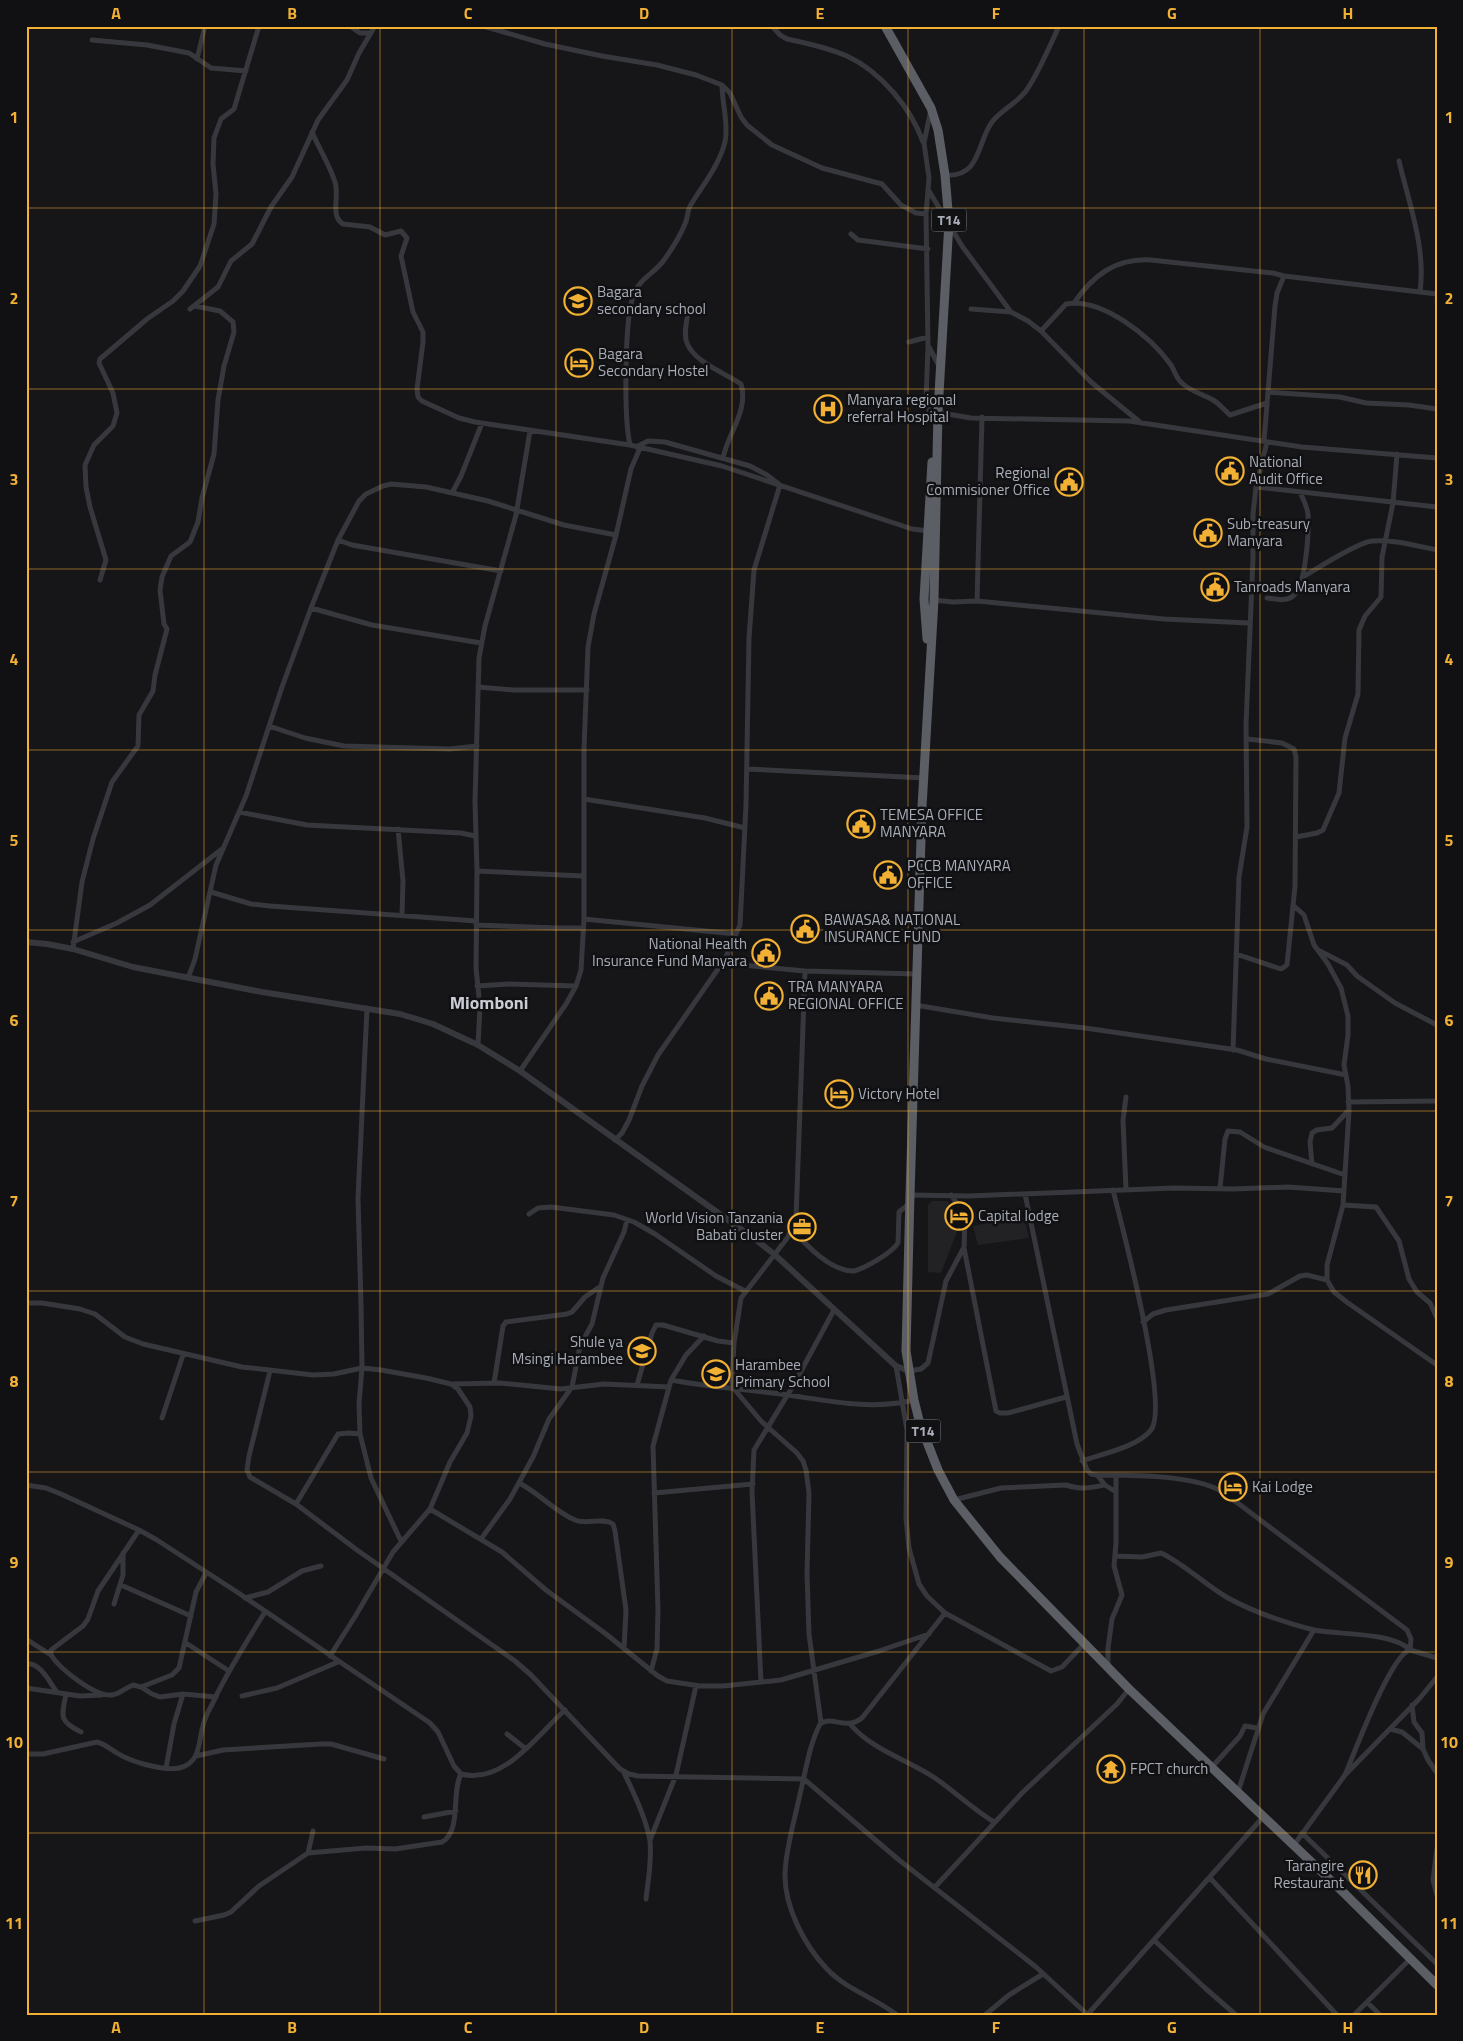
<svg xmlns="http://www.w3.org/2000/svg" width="1463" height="2041" viewBox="0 0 1463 2041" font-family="'Titillium Web',sans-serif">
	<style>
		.built { fill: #222225 }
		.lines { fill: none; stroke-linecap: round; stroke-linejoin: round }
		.minor { stroke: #37383d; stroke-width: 5 }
		.tertiary { stroke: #37383d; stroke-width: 6 }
		.trunk { stroke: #5b5e65; stroke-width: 9 }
		.grid { fill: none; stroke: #f2b134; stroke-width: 1; stroke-opacity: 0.55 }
		.labels { text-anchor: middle; stroke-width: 5; stroke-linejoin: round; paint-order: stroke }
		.shield { fill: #111113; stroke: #7b7e86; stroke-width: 1 }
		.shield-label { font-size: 14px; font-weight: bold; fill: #a8adb8 }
		.poi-label { font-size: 15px; fill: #a8adb8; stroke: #111113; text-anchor: start }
		.quarter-label { font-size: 18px; font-weight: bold; fill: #c9ccd4; stroke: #111113 }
		.neatline { fill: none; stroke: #f2b134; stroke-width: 2 }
		.grid-label { font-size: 16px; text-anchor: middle; font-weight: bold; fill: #f2b134 }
	</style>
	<rect width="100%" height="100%" fill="#161618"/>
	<path class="built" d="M932,1201H947L952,1206L960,1224L941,1273L928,1272V1205Z
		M1024,1216L1029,1238L978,1245L973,1226Z"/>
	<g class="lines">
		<path class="minor" d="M350,26L360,33H370
			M483,26L545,44L602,56L657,65L696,75L722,85L730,93L741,117L747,125L772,145L822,168L882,184L901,205L916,213L926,214
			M772,26L780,35L787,39C807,43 828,48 847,56C881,72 911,108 923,142
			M92,40L147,45L189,53L211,68L246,71
			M197,59L205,26
			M931,109L924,143L929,178L926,214L928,346L926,401L929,411L971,418L1129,421L1302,447L1437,458
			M312,132C318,147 335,174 336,187C338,199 331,217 343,224L370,227L385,235L401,231L407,238L401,256L413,312L423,332V342L417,389L418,397L422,401L459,418L475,422L630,445L722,466L912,529L929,531
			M1399,161C1409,204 1426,247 1420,292
			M945,175C981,178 977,142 992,122C1001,110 1016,104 1026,91C1038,74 1050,46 1059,26
			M929,191L962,246L1011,312
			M851,234L858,240L928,249
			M1074,303C1093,275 1116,258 1151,260L1273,273L1284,276
			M190,309L218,287L231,261L252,244L271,207L292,177L318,120L347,80L359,53L375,26
			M971,309L1011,312L1028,321L1041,331L1091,382L1141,423
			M688,312C687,321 683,334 687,343C694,362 725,373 741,384C749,410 728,433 723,458
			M1041,331L1066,304C1102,297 1151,337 1171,365C1175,371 1176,379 1183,384C1192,392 1203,394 1213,400C1220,404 1224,410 1230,415L1267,403
			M909,342L928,337
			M929,347L939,366
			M1268,392L1340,397L1366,403L1409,405L1437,409
			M1264,441L1275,306L1277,293L1284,276L1437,294
			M630,445C624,419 624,317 634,294C639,279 655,273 664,260C672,249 680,236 685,224C688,218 687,212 690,206C702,186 719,166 725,142C729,125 722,103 722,85
			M1256,487L1437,507
			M452,493L461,476L482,423
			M338,540L352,545L501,571
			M1303,577C1318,568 1356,543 1372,541C1393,539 1416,546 1437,550
			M100,580L106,560L90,507L86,487L85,465L94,445L113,426L117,413L113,393L99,363L100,359L147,319L173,301L183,291L200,266L214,224L216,194L213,164L214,138L221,119L234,109L259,26
			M1267,598C1275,599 1286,602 1293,596C1306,588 1309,530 1308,514C1307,506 1303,499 1300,492
			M933,600L953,602L977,601L1164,619L1249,623
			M977,601L982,417
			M311,608L372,625L481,643
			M478,687L513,690H587
			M269,726L305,738L344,746L450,749L477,746
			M747,769L924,778
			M584,799L705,818L745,828
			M239,812L307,825L461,833L475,836
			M398,829L403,881L402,915
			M1296,837L1317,833L1323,830L1339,793L1345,738L1358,694L1359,630L1365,616L1381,597L1382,557L1393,503L1397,454
			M477,871L583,876
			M211,892L251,904L270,906L476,921
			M1294,906L1304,915L1314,945L1328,964L1341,988L1348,1016V1035L1344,1065L1348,1086L1349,1111L1343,1205L1327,1265V1280L1334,1292L1348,1303L1437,1365
			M584,919L736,934
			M476,925L558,928H583
			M73,942L117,923L150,905L222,849
			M73,949L82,882L93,839L112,782L138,746L139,715L153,691L155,675L167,629L164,624L160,590L162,577L171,556L190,542L198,522L202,498L214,454L218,400L224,366L234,332L233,322L220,311L195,306
			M1320,951L1347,965L1357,976L1395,1003L1437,1025
			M1236,954L1281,969L1287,965L1295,886L1296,757L1294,749L1282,743L1247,739
			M725,959L742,965L805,971L916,974
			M805,971L796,1218L788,1237L741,1298L734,1343L732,1382L735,1390L761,1421L797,1453L803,1461L806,1470L809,1493L807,1574L809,1634L821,1723
			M188,978L195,959L216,865L246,796L282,687L311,608L338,540L359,501L366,494L383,486L391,484L426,487L488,501L564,525L616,535
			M477,986L509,984L576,986
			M915,1005L993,1018L1085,1028L1237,1050L1266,1059L1346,1075
			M367,1008L358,1198L361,1304L362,1368L359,1404L360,1434L371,1478L401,1541
			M478,1045L480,1007L476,968L477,871L475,802L479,658L485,626L516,515L530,431
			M1233,1050L1239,877L1247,827L1246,724L1253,558V514L1256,487L1267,442
			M520,1071L566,1004L576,986L581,970L584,919V749L588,647L594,614L616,535L631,469L640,448
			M1348,1102L1437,1101
			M615,1140L622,1133L629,1120L642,1086L658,1055L725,959L740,925L746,805L749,638L754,570L780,485L767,475L750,466L665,442L648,441L636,447
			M1312,1164L1310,1142L1312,1133L1317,1130L1332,1128L1348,1111
			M1220,1188L1225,1139L1228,1131L1240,1132L1264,1147L1345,1175
			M1126,1190L1123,1120L1126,1097
			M1025,1194L1077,1444L1087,1470L1091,1474L1097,1475C1131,1475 1184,1475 1215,1488C1222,1491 1228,1497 1235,1501L1407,1630L1411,1639L1410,1650L1437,1658
			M910,1195L968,1196L1174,1188L1233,1189L1288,1187L1344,1191
			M951,1195L963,1212L965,1219L964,1248L996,1411L1000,1413H1008L1066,1397
			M1343,1205L1376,1207L1399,1241L1409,1279L1417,1292L1430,1303L1437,1318
			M529,1214L538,1208L551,1207L614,1215L634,1222L655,1234L716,1276L745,1291
			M792,1229C807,1246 830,1271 854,1271C865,1268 892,1253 898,1243L899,1212L909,1204
			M26,1303H42L80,1309L95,1314L125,1337L143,1344L242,1367L313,1375L334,1374L362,1368L381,1370L426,1378L451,1384L458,1389L470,1407L471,1416L467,1433L450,1462L430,1509L393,1552L356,1615L330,1656
			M1143,1322L1153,1314L1166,1310L1268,1294L1300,1276L1307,1275L1327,1280
			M896,1366L907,1430L906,1518L909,1548L919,1584L927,1596L945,1613L1051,1671L1062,1667L1085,1643
			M270,1371L249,1456L247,1470L250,1477L296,1504L357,1550L515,1661L531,1675L620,1769L629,1774L638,1776L804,1779L899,1860L1036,1967L1088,2015
			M909,1371L921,1369L928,1363L946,1281L963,1249
			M671,1380C708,1387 744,1389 781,1394C825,1400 869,1411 914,1400
			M494,1383L503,1326L506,1322L567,1314L572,1312L585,1297L601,1286
			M453,1384L500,1383L561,1389L604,1384L669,1387
			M637,1385L652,1333L656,1325H663L718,1341L734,1343
			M162,1418L183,1355
			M1082,1461C1101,1454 1138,1447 1151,1430C1170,1406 1122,1226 1113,1190
			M1097,1475L1105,1485L1116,1492
			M519,1483C539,1493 554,1511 575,1520C587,1525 602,1517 613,1524L615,1531L626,1610L624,1649
			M26,1485L46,1488L61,1494L139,1530L157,1540L237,1592L430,1723L438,1732L454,1766L461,1774C504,1785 537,1735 565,1710
			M654,1493L753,1484
			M954,1500L1001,1488L1066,1485C1082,1490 1088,1488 1105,1485
			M296,1504L338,1434L349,1433L360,1434
			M430,1509L502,1552L546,1590L606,1634L658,1676L667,1681L700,1686H723L781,1680L879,1651L929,1634
			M139,1530L98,1591L88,1619L83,1626L51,1650V1655C60,1669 95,1697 112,1695C120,1694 125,1688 133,1685L141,1687L152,1694L160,1697L183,1694L216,1697
			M481,1539L510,1499L533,1457L549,1419L572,1387L580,1346L592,1324L603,1278L624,1232L627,1220
			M1115,1556L1142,1557L1161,1553C1186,1565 1205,1585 1228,1598C1254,1612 1286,1623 1314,1630C1339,1635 1393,1632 1410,1650C1391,1654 1354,1754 1345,1775
			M121,1585L191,1616
			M245,1598L268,1592L302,1571L321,1566
			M114,1604L123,1575V1553
			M26,1639L51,1655
			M186,1643L229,1671
			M26,1664C40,1662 49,1681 56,1691
			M1108,1668V1648L1112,1619L1122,1595L1114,1566L1116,1543V1475
			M651,1671L657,1649L658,1610L653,1446L671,1380L686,1355L704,1336
			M761,1682L752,1492L754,1450L793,1386L834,1310
			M141,1687L172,1675L179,1668L196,1592L206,1573
			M26,1688L80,1696L102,1695
			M66,1694C62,1716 58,1721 81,1732
			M242,1696L277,1688L338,1662
			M1412,1705L1414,1722L1422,1733L1423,1749L1428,1760L1437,1773
			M850,1724C873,1751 907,1759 935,1778C955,1792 973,1809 994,1822
			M1390,1729L1402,1732L1423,1749
			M507,1734L526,1749
			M26,1754H43L97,1742C105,1744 110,1749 117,1753C131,1762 163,1771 179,1768C202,1763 198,1740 204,1722C207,1712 213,1704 217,1694C231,1666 248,1639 265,1612
			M196,1756L223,1750L321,1744H331L384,1759
			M1212,1767L1240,1736L1245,1726L1257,1728
			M166,1768L174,1724L183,1694
			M624,1773C633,1791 647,1822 650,1841C652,1861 648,1881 646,1899
			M1238,1792L1263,1714L1314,1630
			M424,1817L456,1811
			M1302,1833L1437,1964
			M650,1840L676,1775L696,1686
			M1294,1845L1345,1775L1420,1698L1437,1677
			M1437,1848L1433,1880L1437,1895
			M308,1853L366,1848L395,1849L442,1842C462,1831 451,1792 461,1774
			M1210,1878L1337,2015
			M935,1887L1022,1793L1117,1704L1129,1689
			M195,1921L224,1915L231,1912L259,1886L308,1853L313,1831
			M1155,1941L1205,1988L1236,2015
			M1367,2002L1380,2015
			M1088,2014L1264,1816
			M897,2015C874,1997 847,1990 827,1969C804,1945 784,1906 785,1873C786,1847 795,1819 800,1794C806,1770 809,1746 820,1724C832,1715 846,1731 862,1718L945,1613
			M985,2015L1009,1995L1043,1974
			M1354,2015L1410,1959"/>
		<path class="tertiary" d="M26,942L47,944L73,949L133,967L262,992L400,1014L433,1024L478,1045L520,1071L756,1240L774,1254L896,1366L909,1371"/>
		<path class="trunk" d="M885,26L931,108L938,130L945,175L949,222L938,411L934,600L922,807L910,1195L906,1351L914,1400L920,1424L938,1470L954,1500L1000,1557L1129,1689L1344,1893L1437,1985
			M927,639L924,599L932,462"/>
	</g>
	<path class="grid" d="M204,26V2015M380,26V2015M556,26V2015M732,26V2015M908,26V2015M1084,26V2015M1260,26V2015M26,208H1437M26,389H1437M26,569H1437M26,750H1437M26,930H1437M26,1111H1437M26,1291H1437M26,1472H1437M26,1652H1437M26,1833H1437"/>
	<defs>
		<g id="school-ring" transform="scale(1.4375)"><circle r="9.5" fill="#111113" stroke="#f2b134" stroke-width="1.5"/><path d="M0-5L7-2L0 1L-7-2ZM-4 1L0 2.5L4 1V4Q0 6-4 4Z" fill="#f2b134"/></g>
		<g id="hotel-ring" transform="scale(1.4375)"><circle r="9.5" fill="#111113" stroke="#f2b134" stroke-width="1.5"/><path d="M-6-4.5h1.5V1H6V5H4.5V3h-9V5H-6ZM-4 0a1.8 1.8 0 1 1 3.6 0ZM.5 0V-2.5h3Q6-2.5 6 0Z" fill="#f2b134"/></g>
		<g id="hospital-ring" transform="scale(1.4375)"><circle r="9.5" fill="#111113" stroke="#f2b134" stroke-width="1.5"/><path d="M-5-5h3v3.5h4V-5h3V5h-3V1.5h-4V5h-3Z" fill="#f2b134"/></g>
		<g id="civic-ring" transform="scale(1.4375)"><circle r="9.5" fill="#111113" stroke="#f2b134" stroke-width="1.5"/><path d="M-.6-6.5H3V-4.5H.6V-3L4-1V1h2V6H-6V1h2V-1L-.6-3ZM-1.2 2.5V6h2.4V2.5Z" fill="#f2b134"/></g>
		<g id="office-ring" transform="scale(1.4375)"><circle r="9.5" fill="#111113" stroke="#f2b134" stroke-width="1.5"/><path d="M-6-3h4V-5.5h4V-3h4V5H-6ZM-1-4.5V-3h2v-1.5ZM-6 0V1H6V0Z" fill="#f2b134"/></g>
		<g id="temple-ring" transform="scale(1.4375)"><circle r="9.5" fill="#111113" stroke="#f2b134" stroke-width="1.5"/><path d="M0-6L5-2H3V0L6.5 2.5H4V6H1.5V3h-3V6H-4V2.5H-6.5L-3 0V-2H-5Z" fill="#f2b134"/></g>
		<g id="restaurant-ring" transform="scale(1.4375)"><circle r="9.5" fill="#111113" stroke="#f2b134" stroke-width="1.5"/><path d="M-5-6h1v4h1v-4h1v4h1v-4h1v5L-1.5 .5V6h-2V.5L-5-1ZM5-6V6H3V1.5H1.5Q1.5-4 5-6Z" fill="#f2b134"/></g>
	</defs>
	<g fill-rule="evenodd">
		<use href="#school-ring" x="578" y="301"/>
		<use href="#hotel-ring" x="579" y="363"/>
		<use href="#hospital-ring" x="828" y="409"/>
		<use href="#civic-ring" x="1230" y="471"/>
		<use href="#civic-ring" x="1069" y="482"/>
		<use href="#civic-ring" x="1208" y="533"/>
		<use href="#civic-ring" x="1215" y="587"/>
		<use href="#civic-ring" x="861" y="824"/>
		<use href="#civic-ring" x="888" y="875"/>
		<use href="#civic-ring" x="805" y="929"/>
		<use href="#civic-ring" x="766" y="953"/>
		<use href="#civic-ring" x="769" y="996"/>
		<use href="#hotel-ring" x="839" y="1094"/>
		<use href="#hotel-ring" x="959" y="1216"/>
		<use href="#office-ring" x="802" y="1227"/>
		<use href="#school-ring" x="642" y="1351"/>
		<use href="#school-ring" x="716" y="1374"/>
		<use href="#hotel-ring" x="1233" y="1487"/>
		<use href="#temple-ring" x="1111" y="1769"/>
		<use href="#restaurant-ring" x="1363" y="1875"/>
	</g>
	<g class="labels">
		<g class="shield">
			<rect x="931.5" y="208.5" width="35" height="23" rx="4"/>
			<rect x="905.5" y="1419.5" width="35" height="23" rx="4"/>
		</g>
		<g class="shield-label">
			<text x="949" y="225">T14</text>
			<text x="923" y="1436">T14</text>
		</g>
		<g class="poi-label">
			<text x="597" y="297">Bagara<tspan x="597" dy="17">secondary school</tspan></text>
			<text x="598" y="359">Bagara<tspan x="598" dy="17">Secondary Hostel</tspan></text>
			<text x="847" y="405">Manyara regional<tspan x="847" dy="17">referral Hospital</tspan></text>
			<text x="1249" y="467">National<tspan x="1249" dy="17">Audit Office</tspan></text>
			<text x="1050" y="478" text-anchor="end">Regional<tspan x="1050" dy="17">Commisioner Office</tspan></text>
			<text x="1227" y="529">Sub-treasury<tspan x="1227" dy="17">Manyara</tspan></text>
			<text x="1234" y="592">Tanroads Manyara</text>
			<text x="880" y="820">TEMESA OFFICE<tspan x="880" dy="17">MANYARA</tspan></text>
			<text x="907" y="871">PCCB MANYARA<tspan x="907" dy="17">OFFICE</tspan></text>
			<text x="824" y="925">BAWASA&amp; NATIONAL<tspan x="824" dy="17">INSURANCE FUND</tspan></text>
			<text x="747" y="949" text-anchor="end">National Health<tspan x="747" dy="17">Insurance Fund Manyara</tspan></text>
			<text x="788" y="992">TRA MANYARA<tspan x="788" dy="17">REGIONAL OFFICE</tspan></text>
			<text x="858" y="1099">Victory Hotel</text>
			<text x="978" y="1221">Capital lodge</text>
			<text x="783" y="1223" text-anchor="end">World Vision Tanzania<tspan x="783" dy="17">Babati cluster</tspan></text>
			<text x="623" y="1347" text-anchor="end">Shule ya<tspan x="623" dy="17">Msingi Harambee</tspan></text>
			<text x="735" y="1370">Harambee<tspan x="735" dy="17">Primary School</tspan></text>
			<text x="1252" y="1492">Kai Lodge</text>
			<text x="1130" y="1774">FPCT church</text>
			<text x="1344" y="1871" text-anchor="end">Tarangire<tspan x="1344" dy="17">Restaurant</tspan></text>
		</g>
		<g class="quarter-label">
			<text x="489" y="1009">Miomboni</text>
		</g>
	</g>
	<rect width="1463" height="2041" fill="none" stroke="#111113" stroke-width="55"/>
	<rect x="28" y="28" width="1408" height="1986" class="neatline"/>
	<g class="grid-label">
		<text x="116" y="19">A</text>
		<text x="292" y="19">B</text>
		<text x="468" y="19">C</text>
		<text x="644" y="19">D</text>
		<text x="820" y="19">E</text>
		<text x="996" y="19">F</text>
		<text x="1172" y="19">G</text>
		<text x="1348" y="19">H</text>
		<text x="14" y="123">1</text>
		<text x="1449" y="123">1</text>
		<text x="14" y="304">2</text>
		<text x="1449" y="304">2</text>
		<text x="14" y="485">3</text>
		<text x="1449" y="485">3</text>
		<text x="14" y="665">4</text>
		<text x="1449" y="665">4</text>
		<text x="14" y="846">5</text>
		<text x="1449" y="846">5</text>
		<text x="14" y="1026">6</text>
		<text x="1449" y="1026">6</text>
		<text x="14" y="1207">7</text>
		<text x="1449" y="1207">7</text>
		<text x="14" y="1387">8</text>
		<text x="1449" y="1387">8</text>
		<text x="14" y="1568">9</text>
		<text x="1449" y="1568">9</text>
		<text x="14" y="1748">10</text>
		<text x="1449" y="1748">10</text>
		<text x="14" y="1929">11</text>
		<text x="1449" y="1929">11</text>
		<text x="116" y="2033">A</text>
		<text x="292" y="2033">B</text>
		<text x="468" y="2033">C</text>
		<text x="644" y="2033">D</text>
		<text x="820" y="2033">E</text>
		<text x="996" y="2033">F</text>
		<text x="1172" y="2033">G</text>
		<text x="1348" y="2033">H</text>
	</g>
</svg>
